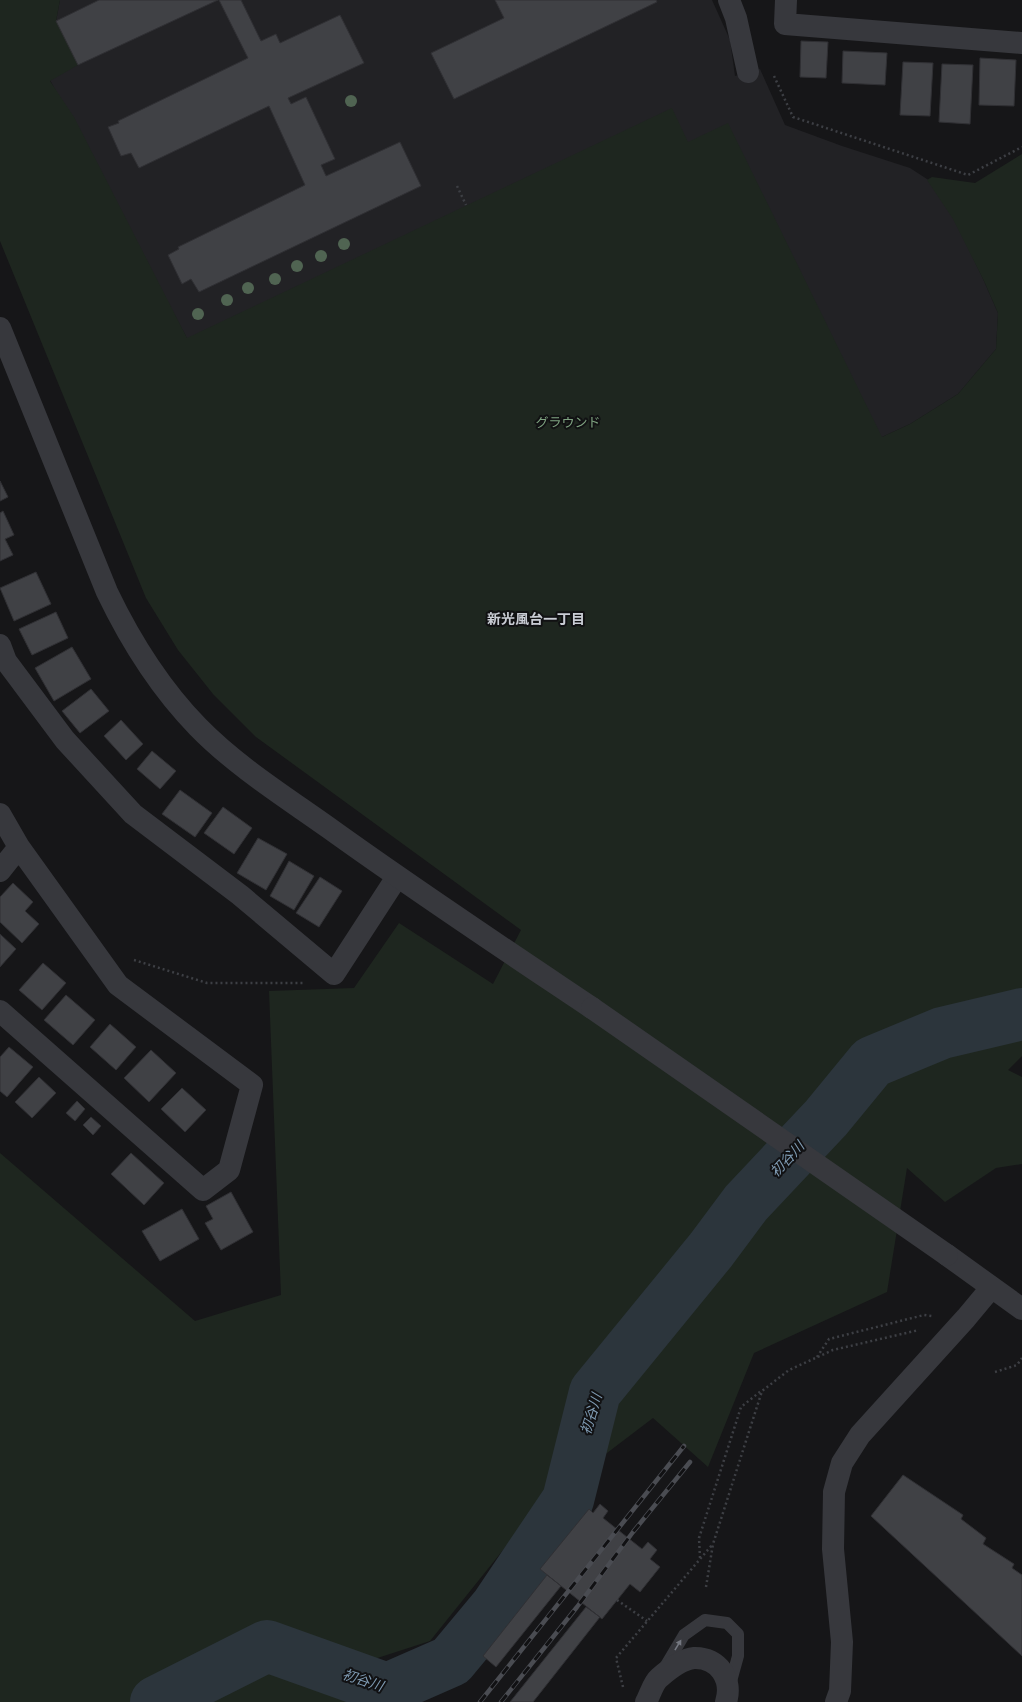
<svg xmlns="http://www.w3.org/2000/svg" width="1022" height="1702" viewBox="0 0 1022 1702" font-family="'Public Sans','Noto Sans JP',sans-serif">
	<style>
		.built { fill: #222225 }
		.green { fill: #1e261f }
		.lines { fill: none; stroke-linecap: round; stroke-linejoin: round }
		.river { stroke: #2c353c; stroke-width: 52 }
		.building { fill: #404145; stroke: #303034 }
		.path { stroke: #3d3f44; stroke-width: 2.5; stroke-dasharray: 2 3; stroke-linecap: butt }
		.service { stroke: #37383d; stroke-width: 12 }
		.minor { stroke: #37383d; stroke-width: 22 }
		.tertiary { stroke: #37383d; stroke-width: 22 }
		.rail-casing { stroke: #4a4c52; stroke-width: 4.5 }
		.rail { stroke: #111113; stroke-width: 3; stroke-dasharray: 9; stroke-linecap: butt }
		.tertiary-bridge { stroke: #37383d; stroke-width: 22 }
		.tree { fill: #506452 }
		.oneway { fill: #757881 }
		.labels { text-anchor: middle; stroke-width: 4; stroke-linejoin: round; paint-order: stroke }
		.park-label { font-size: 13px; fill: #7fa381; stroke: #111113 }
		.neighbourhood-label { font-size: 14px; font-weight: bold; fill: #c9ccd4; stroke: #111113 }
		.water-label { font-size: 14px; font-style: italic; fill: #7f9bb3; stroke: #111113 }
	</style>
	<rect width="100%" height="100%" fill="#161618"/>
	<path class="built" d="M60,0H712L730,40L735,76L760,69L785,125L842,146L910,168L930,181L956,222L984,281L998,313L996,349L958,394L910,424L882,437L190,344L50,80L77,64L56,21Z"/>
	<path class="green" d="M0,0H60L56,21L78,65L50,81L74,117L187,338L672,108L688,142L728,123L882,437L910,424L958,394L996,349L998,313L984,281L953,219L927,180L932,177L975,183L1022,154V1056L1008,1070L1022,1077V1164L996,1168L945,1202L907,1168L887,1292L754,1353L708,1467L653,1418L540,1504L430,1641L362,1663L360,1702H0V1153L195,1321L281,1295L269,991L354,988L399,923L493,984L521,930L256,737L213,694L178,650L146,598L0,241Z"/>
	<g class="lines">
		<path class="river" d="M156,1702L267,1646L387,1689L451,1661L496,1607L568,1500L595,1392L711,1250L746,1203L826,1118L872,1062L942,1033L1022,1014"/>
	</g>
	<path class="building" d="M99,0H218L78,65L56,21Z
		M219,0H241L261,41L276,34L280,43L340,15L364,63L288,98L291,104L306,97L335,159L321,165L326,176L400,142L421,186L199,292L191,279L182,284L168,255L179,249L178,247L305,185L269,106L139,168L131,153L121,156L108,127L119,123L118,121L248,58Z
		M495,0H656L657,2L454,99L431,53L504,18Z
		M801,41L828,42L826,78L800,77Z
		M843,51L887,53L885,85L842,83Z
		M980,58L1016,60L1014,106L979,105Z
		M903,62L933,63L930,116L900,115Z
		M942,64L973,65L970,124L939,122Z
		M0,481L8,497L0,501Z
		M3,511L14,535L5,539L13,555L0,561V513Z
		M36,572L51,604L14,621L0,588Z
		M56,612L68,638L32,655L19,629Z
		M72,647L91,679L54,701L35,668Z
		M91,689L109,711L80,733L62,711Z
		M121,720L143,744L126,760L104,736Z
		M152,751L176,771L160,789L137,769Z
		M180,790L212,813L195,837L162,814Z
		M223,807L252,828L234,854L204,833Z
		M258,838L287,854L266,890L237,873Z
		M289,861L314,876L294,910L270,896Z
		M320,877L342,891L319,927L296,913Z
		M13,883L33,902L25,911L39,924L22,943L0,922V897Z
		M0,934L16,949L0,967Z
		M43,963L66,983L42,1010L19,990Z
		M66,995L95,1020L73,1045L44,1020Z
		M110,1024L136,1047L116,1070L90,1047Z
		M9,1047L33,1067L7,1097L0,1091V1057Z
		M151,1050L176,1073L149,1102L124,1078Z
		M39,1077L56,1093L32,1118L15,1102Z
		M182,1088L206,1110L185,1132L161,1109Z
		M77,1101L85,1109L75,1121L66,1113Z
		M91,1117L101,1126L93,1135L83,1125Z
		M131,1153L164,1183L144,1205L111,1174Z
		M231,1192L253,1232L221,1250L205,1223L213,1219L206,1206Z
		M182,1209L199,1239L160,1261L142,1231Z
		M903,1475L963,1515L961,1519L986,1538L983,1544L1014,1564L1012,1568L1022,1575V1656L871,1516Z
		M600,1504L608,1511L603,1518L642,1549L648,1542L657,1550L650,1559L660,1567L640,1592L630,1584L602,1619L540,1569L589,1509L593,1513Z
		M547,1575L561,1586L496,1667L483,1656Z
		M586,1607L600,1617L533,1702H510Z"/>
	<g class="lines">
		<path class="path" d="M774,76L793,117L968,175L1022,147
			M457,186L466,205
			M134,960L207,983H303
			M817,1357L829,1339L924,1315L932,1316
			M995,1372L1017,1365L1022,1358
			M700,1558L699,1538L741,1407L761,1391
			M706,1587L713,1544L762,1391L789,1370L833,1350L919,1330
			M617,1600L647,1621
			M623,1687L616,1658L712,1545"/>
		<path class="service" d="M665,1667L684,1635L705,1620L727,1623L738,1634V1656L730,1685"/>
		<path class="minor" d="M729,0L736,18L748,72
			M786,0L785,24L1022,43
			M0,645L6,661L65,740L133,814L240,895L334,974L397,877
			M0,814L19,847L118,985L252,1085L229,1170L203,1190L0,1011
			M0,871L19,847
			M646,1702C650,1695 653,1683 659,1678C668,1670 682,1659 694,1658C719,1657 733,1680 726,1702"/>
		<path class="tertiary" d="M0,328L107,592C131,642 159,687 198,727C236,766 284,796 329,828C415,890 504,949 592,1008
			M947,1255L1022,1309
			M836,1702L840,1691L842,1642L833,1549L834,1492L842,1463L860,1435L966,1318L991,1288"/>
		<g class="rail-casing">
			<path id="rail" d="M480,1702L684,1446
				M501,1702L577,1607L633,1532L690,1462"/>
		</g>
		<use href="#rail" class="rail"/>
		<path class="tertiary-bridge" d="M592,1008L947,1255"/>
	</g>
	<g class="tree">
		<circle cx="351" cy="101" r="6"/>
		<circle cx="344" cy="244" r="6"/>
		<circle cx="321" cy="256" r="6"/>
		<circle cx="297" cy="266" r="6"/>
		<circle cx="275" cy="279" r="6"/>
		<circle cx="248" cy="288" r="6"/>
		<circle cx="227" cy="300" r="6"/>
		<circle cx="198" cy="314" r="6"/>
	</g>
	<defs><path id="oneway-solid" d="M-6-.8H1V-3.2L6.5 0L1 3.2V.8H-6Z"/></defs>
	<use class="oneway" href="#oneway-solid" transform="translate(678 1645) rotate(-59)"/>
	<g class="labels">
		<g class="park-label">
			<text x="568" y="427">グラウンド</text>
		</g>
		<g class="neighbourhood-label">
			<text x="536" y="624">新光風台一丁目</text>
		</g>
		<g class="water-label">
			<text transform="translate(787 1159) rotate(-47)" y="5">初谷川</text>
			<text transform="translate(591 1414) rotate(-73)" y="5">初谷川</text>
			<text transform="translate(363 1680) rotate(18)" y="5">初谷川</text>
		</g>
	</g>
</svg>
